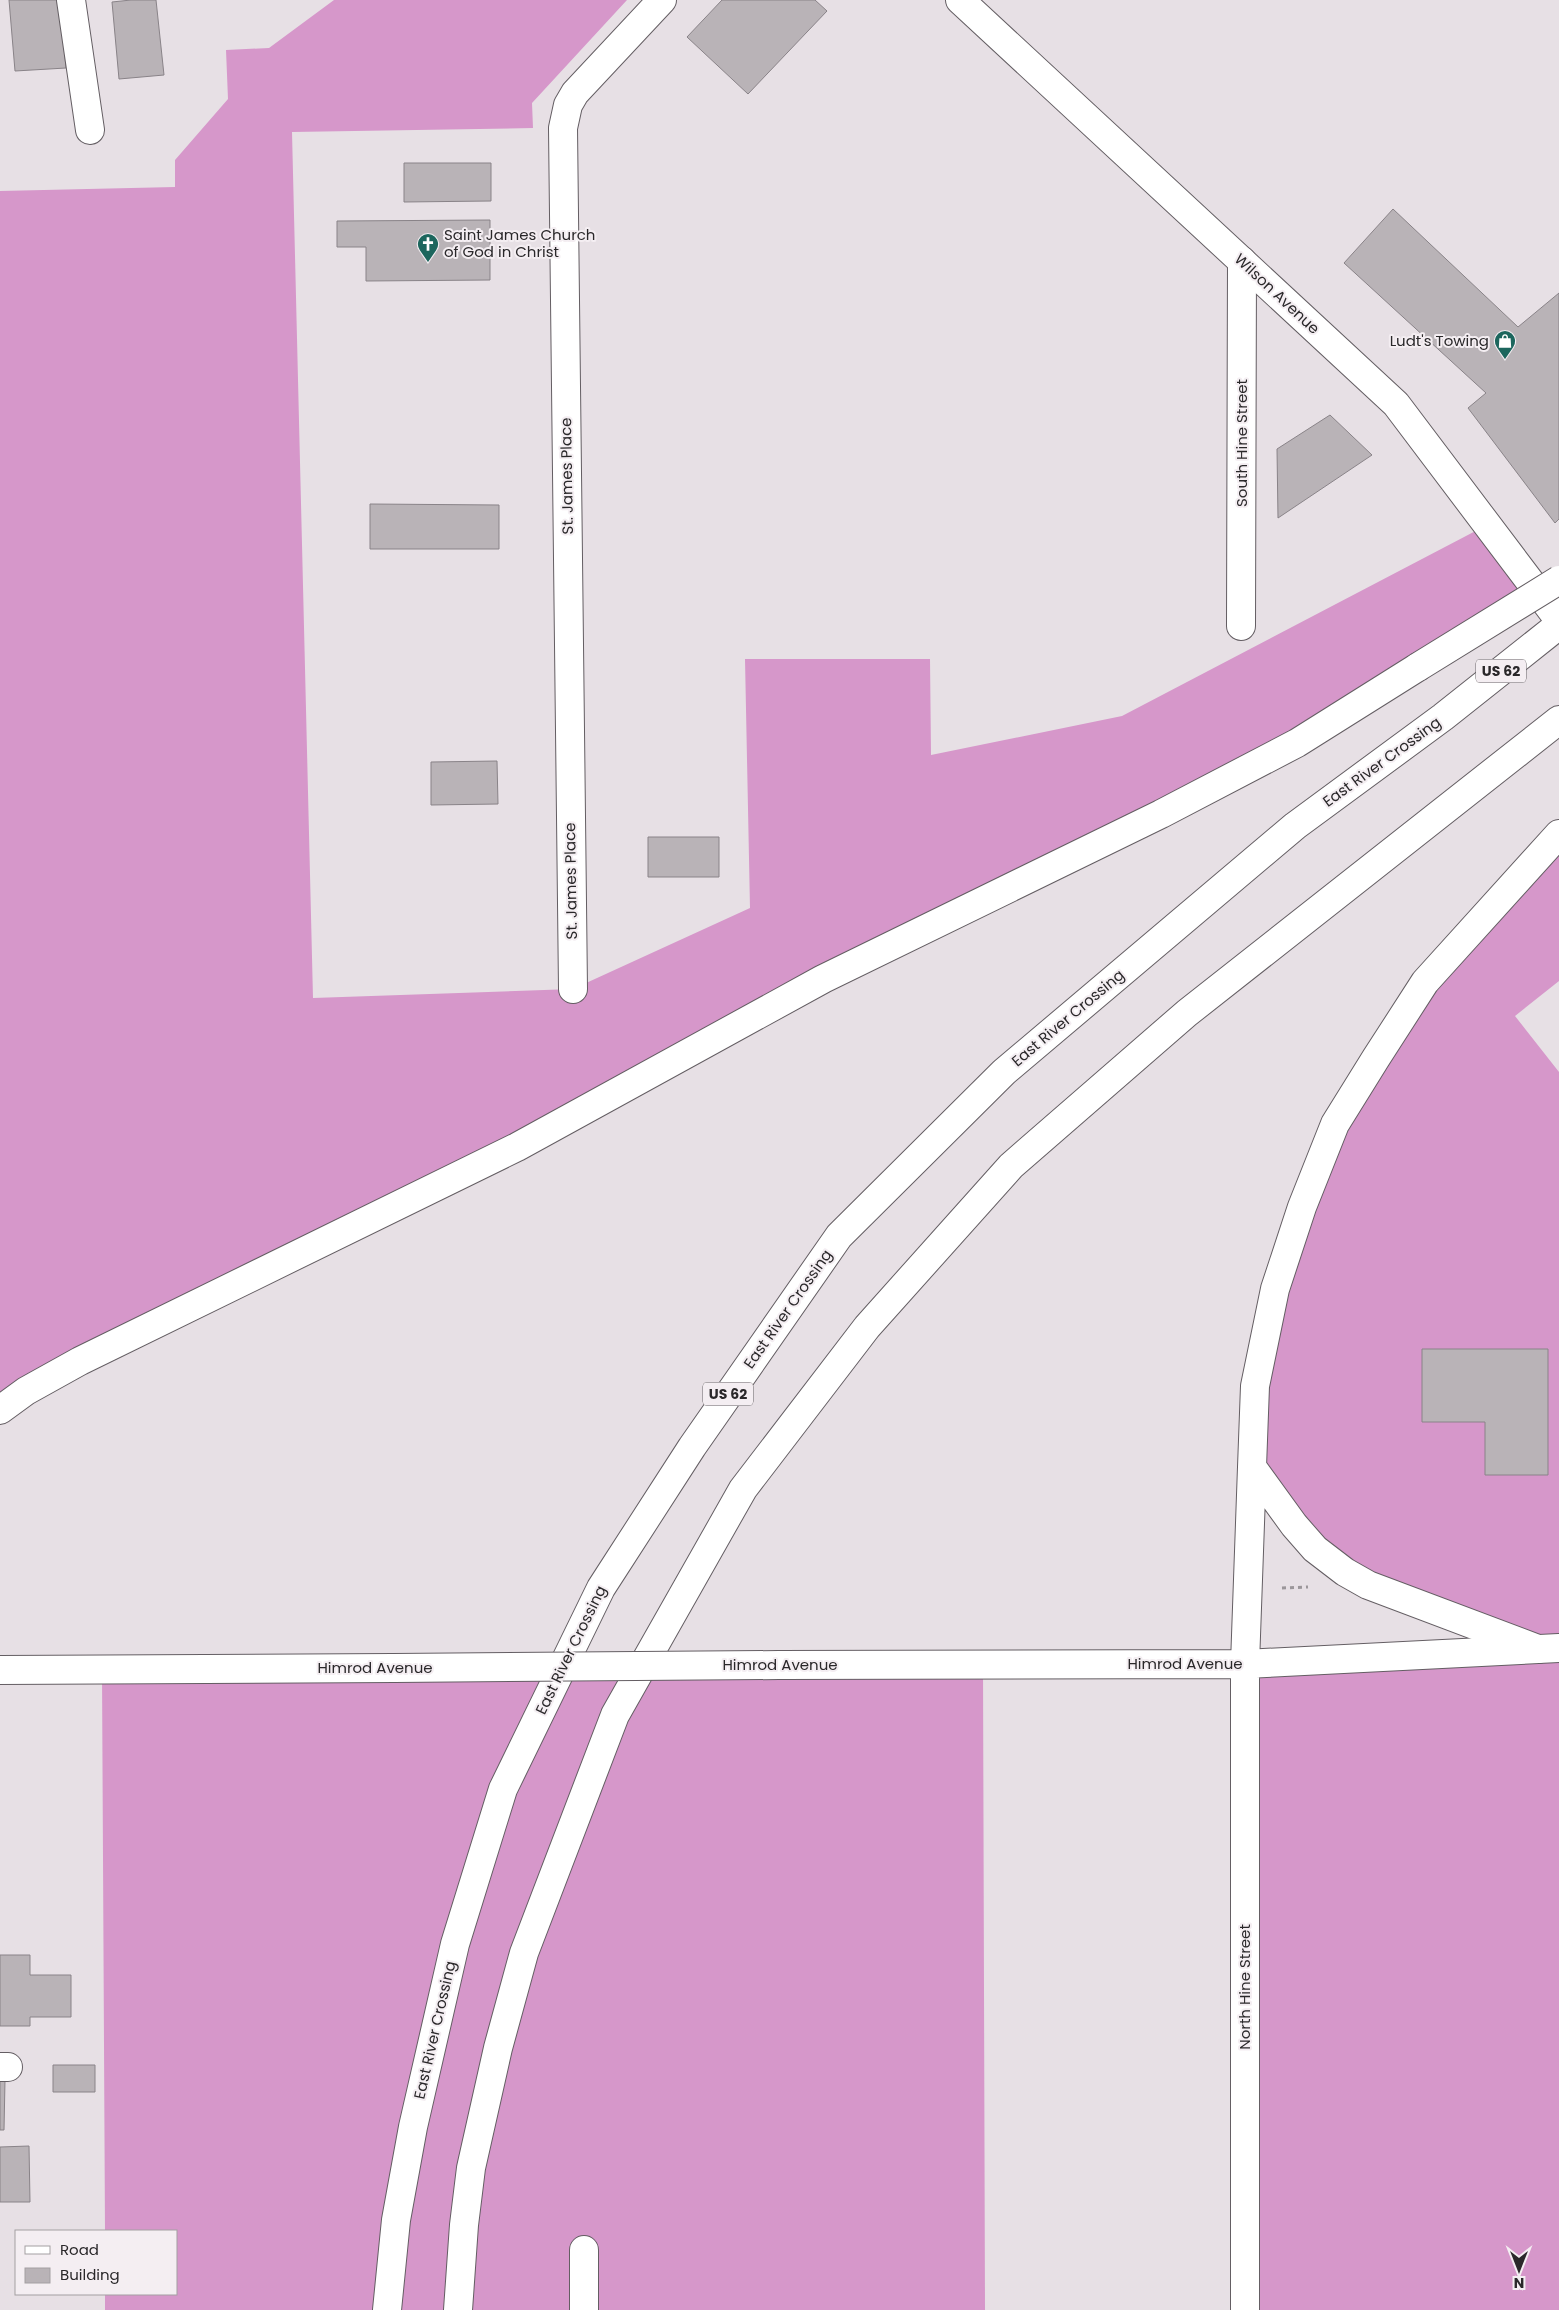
<svg xmlns="http://www.w3.org/2000/svg" width="1559" height="2310" viewBox="0 0 1559 2310" font-family="Poppins,sans-serif">
	<style>
		.forest { fill: #d697ca; fill-rule: evenodd }
		.building { fill: #b9b3b7; stroke: #898388 }
		.lines { fill: none; stroke-linecap: round; stroke-linejoin: round }
		.minor-casing { stroke: #645e63; stroke-width: 30 }
		.major-casing { stroke: #645e63; stroke-width: 30 }
		.highway-casing { stroke: #645e63; stroke-width: 30 }
		.path { stroke: #9b969a; stroke-width: 3; stroke-dasharray: 4 4; stroke-linecap: butt }
		.minor { stroke: #fff; stroke-width: 28 }
		.major { stroke: #fff; stroke-width: 28 }
		.highway { stroke: #fff; stroke-width: 28 }
		.major-bridge-casing { stroke: #645e63; stroke-width: 30; stroke-linecap: butt }
		.highway-bridge-casing { stroke: #645e63; stroke-width: 30; stroke-linecap: butt }
		.major-bridge { stroke: #fff; stroke-width: 28 }
		.highway-bridge { stroke: #fff; stroke-width: 28 }
		.labels { text-anchor: middle; stroke-width: 4; stroke-linejoin: round; paint-order: stroke }
		.shield { fill: #f4eef2; stroke: #676366; stroke-width: 1 }
		.shield-label { font-size: 14px; font-weight: bold; fill: #2a282a }
		.poi-label { font-size: 15px; fill: #2a282a; stroke: #f4eef2; text-anchor: start }
		.street-label { font-size: 15px; fill: #2a282a; stroke: #f4eef2 }
	</style>
	<rect width="100%" height="100%" fill="#e7e0e5"/>
	<path class="forest" d="M334,0H627L532,103L533,128L292,132L313,998L573,989L750,908L745,659H930L931,755L1122,716L1487,525L1531,597L1559,580V620L1531,597L1296,743L0,1410V191L175,187V160L228,99L226,50L269,48Z
		M1559,835V981L1515,1016L1559,1072V2310H1245V1664L1537,1649L1368,1585L1252,1467L1275,1289L1367,1073ZM1422,1349H1548V1475H1486L1485,1422H1422Z
		M983,1664L985,2310H105V2294H176V2231H105L102,1672Z"/>
	<path class="building" d="M9,0H60L66,68L15,71Z
		M131,0H156L164,75L119,79L112,2Z
		M722,0H815L827,11L748,94L687,37Z
		M404,163H491V201L404,202Z
		M1393,209L1518,327L1559,293V519L1555,523L1468,408L1486,393L1344,263Z
		M490,220V280L366,281V247H337V221Z
		M1330,415L1372,455L1278,518L1277,449Z
		M370,504L499,505V549H370Z
		M497,761L498,804L431,805V762Z
		M648,837H719V877H648Z
		M1422,1349H1548V1475H1485V1422H1422Z
		M0,1955H30V1975H71V2017H30V2026H0Z
		M53,2065H95V2092H53Z
		M0,2080H5L4,2130H0Z
		M29,2146L30,2202H0V2147Z"/>
	<g class="lines">
		<g class="minor-casing">
			<path id="minor" d="M71,0L90,130
				M1241,626L1242,261
				M573,989L563,128L568,105L575,93L662,0
				M0,2067H8
				M584,2250V2310"/>
		</g>
		<g class="major-casing">
			<path id="major" d="M960,0L1396,404L1559,620
				M1245,1664V2310
				M779,1665L1245,1664L1559,1648
				M0,1670L394,1668"/>
		</g>
		<g class="highway-casing">
			<path id="highway" d="M0,1410L26,1391L80,1361L517,1147L823,979L1161,814L1297,743L1418,667
				M1538,1649L1368,1585L1345,1572L1315,1549L1294,1525L1252,1467L1255,1386L1275,1289L1302,1207L1335,1124L1376,1058L1425,982L1559,834
				M1245,1664L1252,1467
				M387,2310L396,2220L413,2127L455,1944L503,1789L601,1588L692,1447L839,1236L1004,1072L1295,826L1443,717L1559,625
				M458,2310L464,2225L471,2168L498,2048L524,1953L615,1715L743,1489L867,1327L1011,1166L1187,1013L1559,720"/>
		</g>
		<path class="path" d="M1282,1588L1308,1587"/>
		<use href="#minor" class="minor"/>
		<use href="#major" class="major"/>
		<use href="#highway" class="highway"/>
		<g class="major-bridge-casing">
			<path id="major-bridge" d="M394,1668L779,1665"/>
		</g>
		<g class="highway-bridge-casing">
			<path id="highway-bridge" d="M1418,667L1559,580"/>
		</g>
		<use href="#major-bridge" class="major-bridge"/>
		<use href="#highway-bridge" class="highway-bridge"/>
	</g>
	<defs>
		<g id="church-pin" transform="scale(1.125)"><path d="M0 17L-7.5 6A9.5 9.5 0 1 1 7.5 6Z" fill="#1c665d" stroke="#f4eef2"/><path d="M-1.2-6h2.4v3.5h3.3v2.4h-3.3V6h-2.4V-.1h-3.3v-2.4h3.3Z" fill="#fff"/></g>
		<g id="shop-pin" transform="scale(1.125)"><path d="M0 17L-7.5 6A9.5 9.5 0 1 1 7.5 6Z" fill="#1c665d" stroke="#f4eef2"/><path d="M-5-2.5h2.3a2.7 3.5 0 0 1 5.4 0H5L5.5 6h-11ZM-1.5-2.5h3a1.5 2.3 0 0 0-3 0Z" fill="#fff"/></g>
	</defs>
	<g fill-rule="evenodd">
		<use href="#church-pin" x="428" y="244"/>
		<use href="#shop-pin" x="1505" y="341"/>
	</g>
	<g class="labels">
		<g class="shield">
			<rect x="1476" y="659.5" width="50" height="23" rx="4"/>
			<rect x="703" y="1382.5" width="50" height="23" rx="4"/>
		</g>
		<g class="shield-label">
			<text x="1501" y="676">US 62</text>
			<text x="728" y="1399">US 62</text>
		</g>
		<g class="poi-label">
			<text x="444" y="240">Saint James Church<tspan x="444" dy="17">of God in Christ</tspan></text>
			<text x="1489" y="346" text-anchor="end">Ludt's Towing</text>
		</g>
		<g class="street-label">
			<text transform="translate(1277 294) rotate(43)" y="5">Wilson Avenue</text>
			<text transform="translate(1242 443) rotate(-90)" y="5">South Hine Street</text>
			<text transform="translate(567 476) rotate(-91)" y="5">St. James Place</text>
			<text transform="translate(1382 762) rotate(-36)" y="5">East River Crossing</text>
			<text transform="translate(571 881) rotate(-91)" y="5">St. James Place</text>
			<text transform="translate(1068 1018) rotate(-40)" y="5">East River Crossing</text>
			<text transform="translate(788 1309) rotate(-55)" y="5">East River Crossing</text>
			<text transform="translate(571 1650) rotate(-64)" y="5">East River Crossing</text>
			<text x="1185" y="1669">Himrod Avenue</text>
			<text x="780" y="1670">Himrod Avenue</text>
			<text x="375" y="1673">Himrod Avenue</text>
			<text transform="translate(1245 1987) rotate(-90)" y="5">North Hine Street</text>
			<text transform="translate(435 2030) rotate(-77)" y="5">East River Crossing</text>
		</g>
	</g>
	<rect x="15" y="2230" width="162" height="65" fill="#f4eef2" stroke="#a39fa2"/>
	<rect x="25" y="2246" width="25" height="8" fill="#ffffff" stroke="#a39fa2"/>
	<text x="60" y="2255" font-size="15" fill="#2a282a">Road</text>
	<rect x="25" y="2268" width="25" height="15" fill="#b9b3b7" stroke="#a39fa2"/>
	<text x="60" y="2280" font-size="15" fill="#2a282a">Building</text>
	<g transform="translate(1519 2270) rotate(180)" stroke="#f4eef2" stroke-width="4" paint-order="stroke">
	<path d="M0-4L9 19L0 12L-9 19Z" fill="#2a282a"/>
	<text y="-8" font-size="14" font-weight="bold" text-anchor="middle" fill="#2a282a">N</text>
	</g>
</svg>
